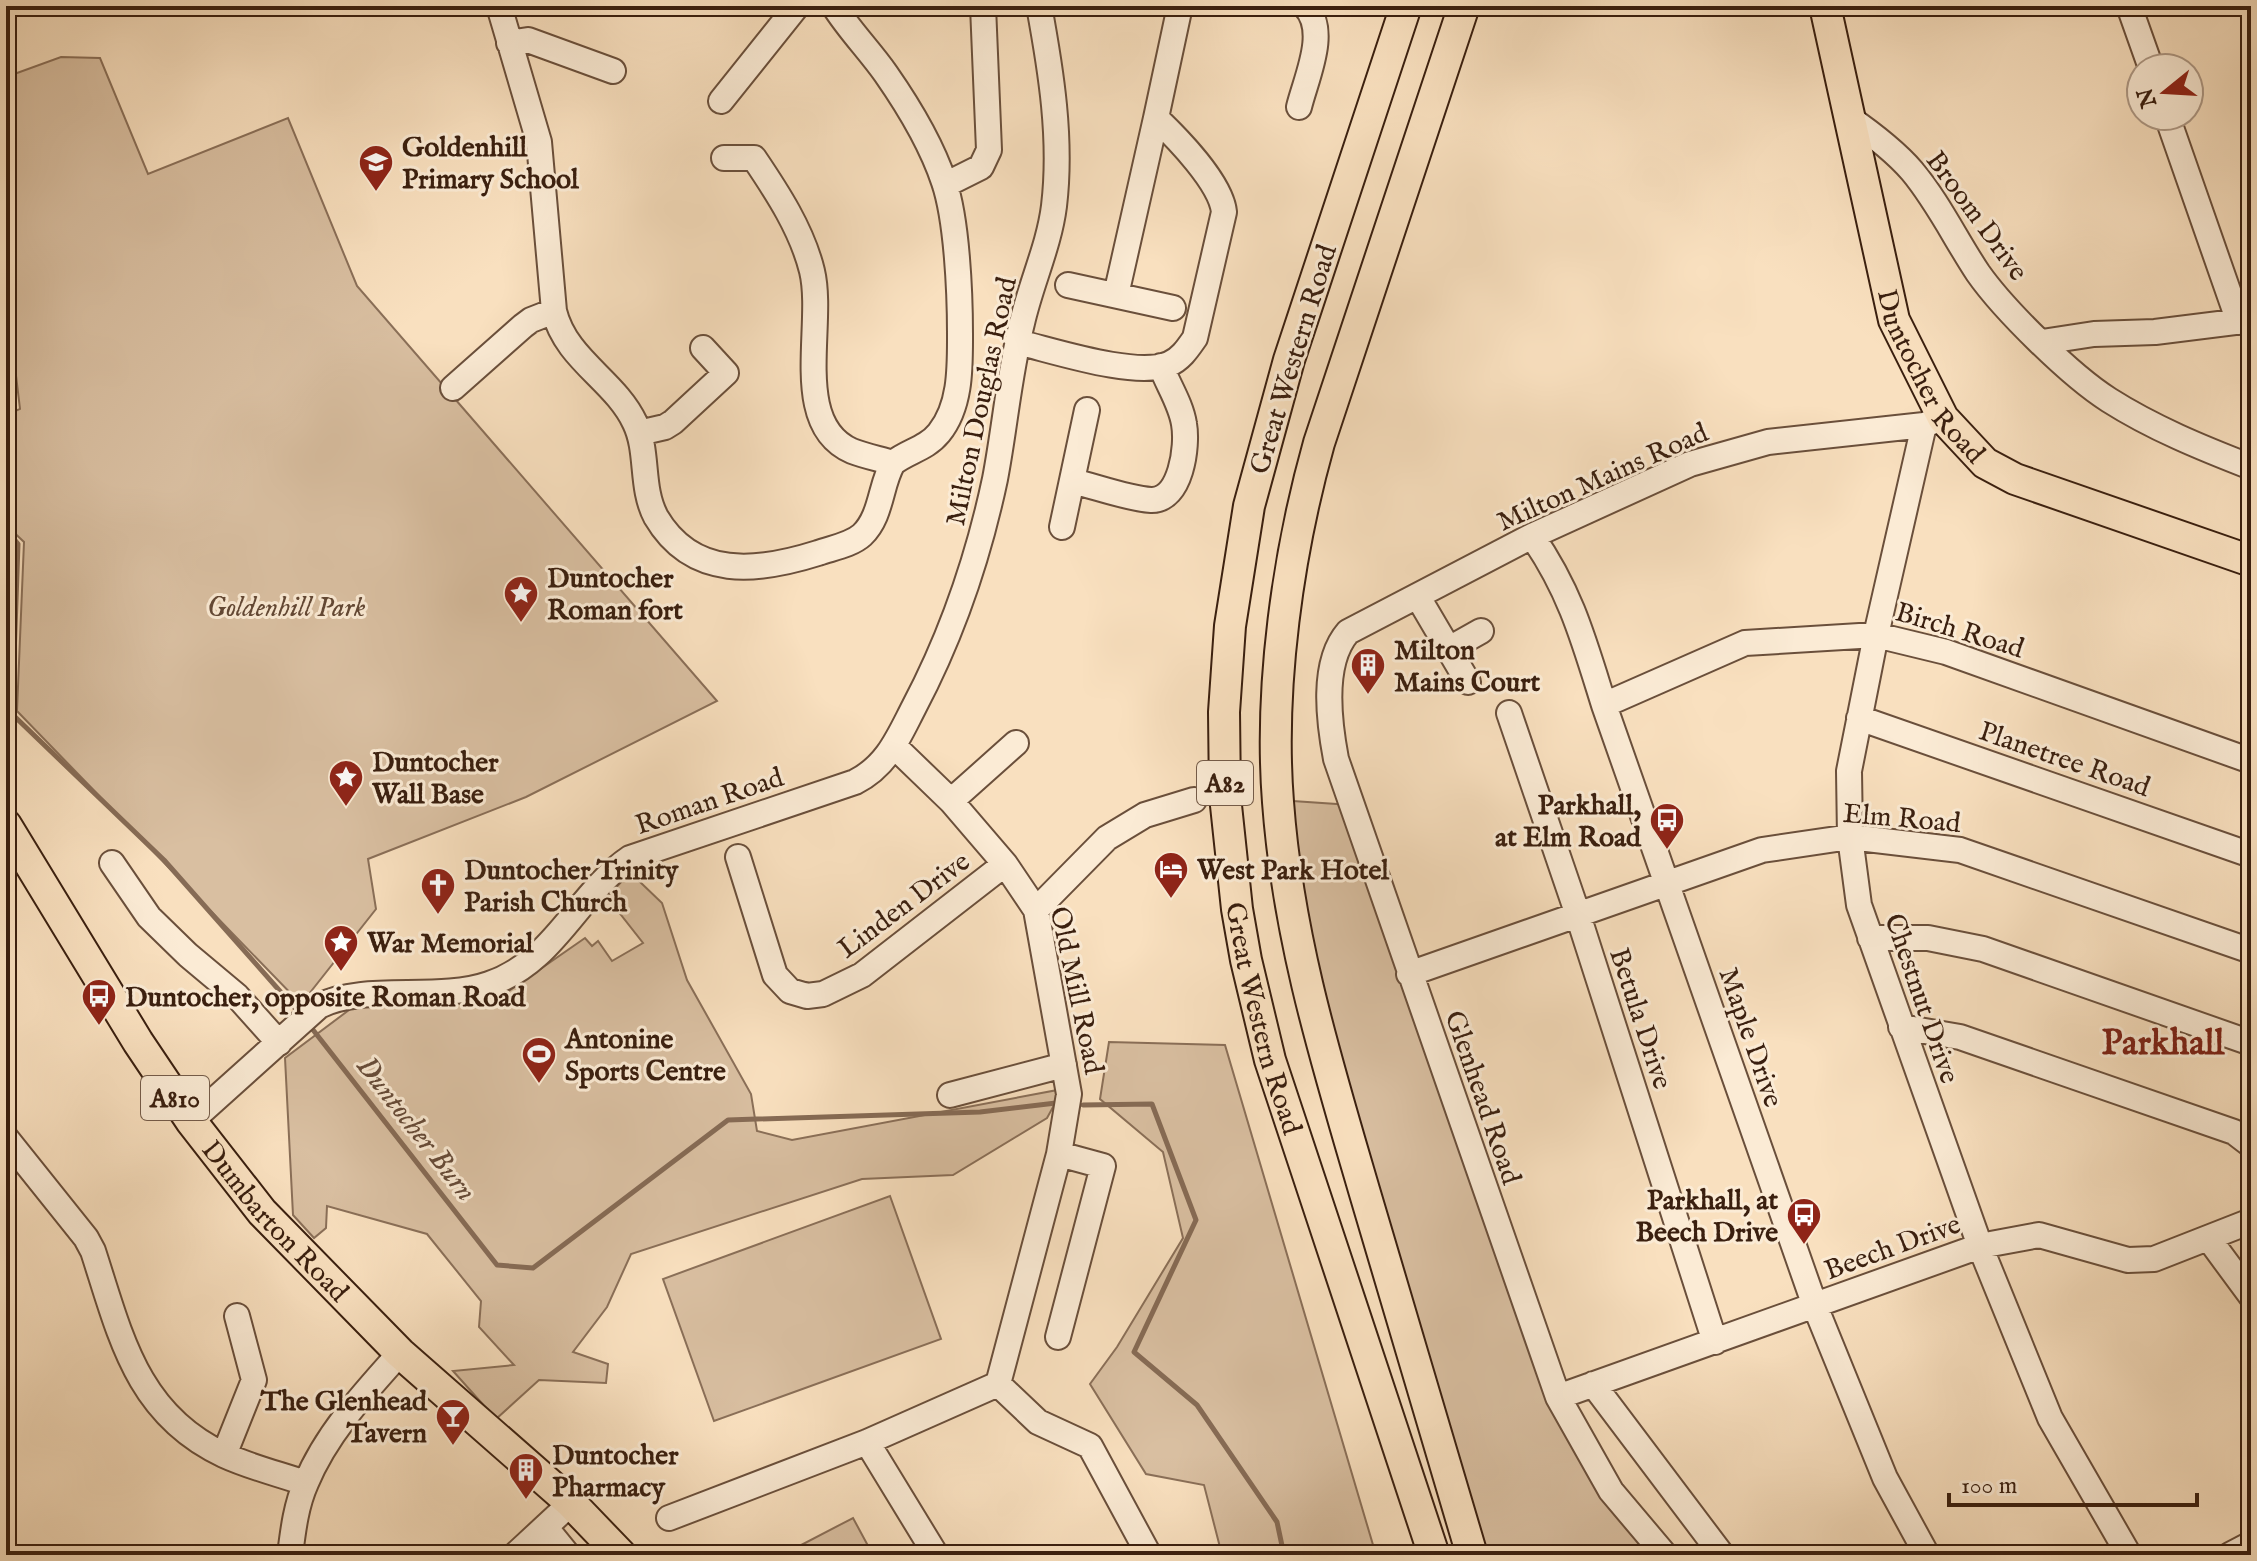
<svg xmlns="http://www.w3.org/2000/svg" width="2257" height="1561" viewBox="0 0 2257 1561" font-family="'IM FELL English',serif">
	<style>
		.green { fill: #d9bfa1; stroke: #8a6f58; stroke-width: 2 }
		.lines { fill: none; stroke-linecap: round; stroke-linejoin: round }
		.stream { stroke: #866b55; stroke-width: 5 }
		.minor-casing { stroke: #6a4f3b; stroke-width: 28 }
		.major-casing { stroke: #3a1f0f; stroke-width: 34 }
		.minor { stroke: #fbebd5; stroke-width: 24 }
		.major { stroke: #f9e0bf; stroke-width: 30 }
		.labels { text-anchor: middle; stroke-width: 6; stroke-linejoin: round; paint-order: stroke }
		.shield { fill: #fbebd5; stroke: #745c4a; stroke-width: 2 }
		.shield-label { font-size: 26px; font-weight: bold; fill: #3a1f0f }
		.poi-label { font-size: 28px; font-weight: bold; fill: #3a1f0f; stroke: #fbebd5; text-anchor: start }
		.street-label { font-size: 28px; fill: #3a1f0f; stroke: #fbebd5 }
		.park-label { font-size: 28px; font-style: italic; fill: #624734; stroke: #fbebd5 }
		.water-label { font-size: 30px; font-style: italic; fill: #664b38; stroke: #fbebd5 }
		.district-label { font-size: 36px; font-weight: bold; fill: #7a1f14; stroke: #fbebd5 }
	</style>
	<rect width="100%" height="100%" fill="#f9e0bf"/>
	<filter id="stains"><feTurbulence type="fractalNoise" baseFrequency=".0025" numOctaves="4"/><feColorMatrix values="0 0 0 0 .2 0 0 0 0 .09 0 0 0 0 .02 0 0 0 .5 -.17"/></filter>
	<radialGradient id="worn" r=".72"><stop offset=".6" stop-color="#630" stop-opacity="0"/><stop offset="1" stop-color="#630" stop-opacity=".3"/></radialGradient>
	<path class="green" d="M61,57L100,58L148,174L288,118L357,286L717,701L526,797L368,859L376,909L301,1004L17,711L24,542L6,525V415L20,409L6,292V77Z
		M1278,800L1351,805L1558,1397L1665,1555H1472L1314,1019Z
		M625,878L639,881L662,903L687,980L751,1094L757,1131L792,1140L1063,1089L1047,1118L953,1175L862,1179L631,1254L607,1307L573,1352L608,1364L606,1383L539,1380L496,1419L453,1371L514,1365L479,1327L481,1301L427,1234L327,1206L326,1228L314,1238L293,1215L285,1058L353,1007L493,1002L585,938L592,946L598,941L612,961L643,943L607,897Z
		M1109,1042L1225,1045L1376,1555H1222L1204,1485L1146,1474L1090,1384L1117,1347L1183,1238L1163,1152L1100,1099Z
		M890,1196L941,1339L714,1421L663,1279Z
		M853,1518L873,1555H782Z"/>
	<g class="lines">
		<path class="stream" d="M6,529L18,544L12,714L164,860L301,1015
			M310,1026L497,1265L533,1268L728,1120L980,1112L1056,1103
			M1083,1105L1152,1104L1196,1220L1134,1352L1197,1405L1277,1522L1284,1555"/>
		<g class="minor-casing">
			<path id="minor" d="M499,6L539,142L554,311C566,360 615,380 635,423C649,452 640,487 656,517C693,580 758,572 818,553C832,548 851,545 862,535C882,516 880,485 893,463
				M834,6C849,30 870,51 886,74C909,107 931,143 944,182C957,220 960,293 960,334C960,367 961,406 939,433C926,449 908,451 893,463
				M2129,6L2151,68
				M509,43L528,40L613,71
				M721,101L797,6
				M1299,107C1306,78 1329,31 1305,6
				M2167,116L2239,322
				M1848,117C1871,133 1894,150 1912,171C1938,202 1956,240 1978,273C2004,310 2071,376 2109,400C2153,428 2202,448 2251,467
				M724,158H754C777,192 802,230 812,271C825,325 790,424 852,451C865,456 880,459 893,463
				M945,185L981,167L989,150L983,6
				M1068,285L1173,308
				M1116,295L1156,118
				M1017,342C1055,351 1136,378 1169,364C1181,359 1188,348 1195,338L1224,212C1221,183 1177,138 1156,118L1180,6
				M2042,342L2094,334L2155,332L2251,320
				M453,388L523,326L531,320L554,311
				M1924,425L1876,635L1849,771L1850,837L1859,905L1980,1246L2050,1418L2129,1555
				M639,433L665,427L673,422L726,373L703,348
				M1072,481C1094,486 1129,499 1151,500C1181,501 1188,446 1184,424C1181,404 1168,385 1161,366
				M1062,527L1087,410
				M1532,536C1571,592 1584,641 1604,705L1815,1306L1885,1478L1927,1555
				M1418,597L1468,682
				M1449,649L1481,631
				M1604,705L1745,643L1876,635L1946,652L2251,761
				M1509,713L1578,915L1715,1342
				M1859,718L2251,855
				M894,746L951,801L1005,864L1036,910L1069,1094L1059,1154L998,1384
				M951,801L1016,743
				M738,857L775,975L790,991L807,996L823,994L862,975L1005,864
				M112,863L149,917L188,955L237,996L279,1043
				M1036,910L1107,838L1145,815L1194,800
				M1870,938H1928L1983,949L2251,1043
				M1409,974L1762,850L1850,837L1960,850L2251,951
				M1901,1027L1960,1037L2234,1132L2251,1145
				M950,1095L1064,1065
				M191,1121L319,1006C364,983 438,1002 489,984C555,962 577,894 630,858L855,782C887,766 898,738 914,707C952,635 978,559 995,479C1005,427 1009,374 1022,323C1031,283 1049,246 1054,206C1062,139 1051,71 1039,6
				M6,1138L86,1238L93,1251C120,1334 136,1414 224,1455C250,1467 279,1474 305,1483
				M2209,1239L2251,1296
				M1058,1337L1103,1166L1059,1154
				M998,1384L1038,1422L1090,1446L1149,1555
				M1593,1384L1722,1555
				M1558,1397L1980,1246L2039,1235L2128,1260L2154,1259L2251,1221
				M867,1442L936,1555
				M224,1455L254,1380L237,1316
				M669,1518L867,1442L998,1384
				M546,1528L568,1555
				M290,1555C293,1531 296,1505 306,1483C326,1434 365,1392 400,1353
				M515,1555L571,1503
				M1665,1555L1611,1491L1558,1397L1336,759C1329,722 1321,663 1348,632L1532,536L1690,464L1768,442L1924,425L1943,418
				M2230,1555L2251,1544"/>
		</g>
		<g class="major-casing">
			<g id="major">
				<path id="s1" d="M1406,6L1289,360L1249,506L1230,626L1224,712L1225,796L1237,909L1246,960L1270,1060L1434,1555"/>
				<path d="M1464,6L1319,443C1288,553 1269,687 1278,802C1288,938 1326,1060 1364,1190C1400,1312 1436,1433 1472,1555"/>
				<path id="s2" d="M1825,6L1894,320L1943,418L1985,463L2015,479L2251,561"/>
				<path id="s3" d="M6,825L138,1042L191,1121L262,1212L400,1353L571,1503L621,1555"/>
			</g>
		</g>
		<use href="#minor" class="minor"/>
		<use href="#major" class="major"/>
	</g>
	<defs>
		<g id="school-pin" transform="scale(1.8)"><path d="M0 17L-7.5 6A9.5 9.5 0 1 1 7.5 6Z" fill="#8f2418" stroke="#fbebd5"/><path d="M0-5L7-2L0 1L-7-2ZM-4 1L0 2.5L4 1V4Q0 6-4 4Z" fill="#fff"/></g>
		<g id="sight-pin" transform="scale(1.8)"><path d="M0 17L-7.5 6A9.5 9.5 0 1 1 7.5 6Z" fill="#8f2418" stroke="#fbebd5"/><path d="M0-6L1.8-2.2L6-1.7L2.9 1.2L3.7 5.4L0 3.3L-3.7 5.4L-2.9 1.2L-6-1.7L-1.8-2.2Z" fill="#fff"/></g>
		<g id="building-pin" transform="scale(1.8)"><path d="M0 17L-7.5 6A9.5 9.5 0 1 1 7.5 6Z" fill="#8f2418" stroke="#fbebd5"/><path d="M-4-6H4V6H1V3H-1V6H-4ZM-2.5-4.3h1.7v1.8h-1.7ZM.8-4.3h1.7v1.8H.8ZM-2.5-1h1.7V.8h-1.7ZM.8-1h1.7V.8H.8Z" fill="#fff"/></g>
		<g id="bus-pin" transform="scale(1.8)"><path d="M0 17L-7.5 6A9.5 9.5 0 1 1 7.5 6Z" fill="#8f2418" stroke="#fbebd5"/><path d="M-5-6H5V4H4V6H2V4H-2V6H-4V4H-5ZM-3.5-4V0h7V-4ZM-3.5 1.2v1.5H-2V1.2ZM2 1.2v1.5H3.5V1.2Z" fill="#fff"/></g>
		<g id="hotel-pin" transform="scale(1.8)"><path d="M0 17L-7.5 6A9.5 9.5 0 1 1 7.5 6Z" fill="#8f2418" stroke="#fbebd5"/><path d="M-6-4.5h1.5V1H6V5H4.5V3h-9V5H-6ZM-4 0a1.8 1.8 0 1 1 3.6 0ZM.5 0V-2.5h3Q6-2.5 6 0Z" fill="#fff"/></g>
		<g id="church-pin" transform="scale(1.8)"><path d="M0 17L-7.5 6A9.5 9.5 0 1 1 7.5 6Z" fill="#8f2418" stroke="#fbebd5"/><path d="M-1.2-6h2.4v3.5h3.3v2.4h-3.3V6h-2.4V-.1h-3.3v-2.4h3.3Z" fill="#fff"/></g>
		<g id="stadium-pin" transform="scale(1.8)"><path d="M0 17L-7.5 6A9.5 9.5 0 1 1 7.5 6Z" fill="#8f2418" stroke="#fbebd5"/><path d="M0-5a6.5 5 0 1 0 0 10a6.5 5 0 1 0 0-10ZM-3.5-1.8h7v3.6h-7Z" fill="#fff"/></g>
		<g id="bar-pin" transform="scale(1.8)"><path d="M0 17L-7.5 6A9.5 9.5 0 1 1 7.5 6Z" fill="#8f2418" stroke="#fbebd5"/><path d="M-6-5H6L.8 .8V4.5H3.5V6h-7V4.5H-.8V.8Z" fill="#fff"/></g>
	</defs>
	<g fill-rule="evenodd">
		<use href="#school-pin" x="376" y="162"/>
		<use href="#sight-pin" x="521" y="593"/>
		<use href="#building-pin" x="1368" y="665"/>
		<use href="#sight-pin" x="346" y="777"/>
		<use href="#bus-pin" x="1667" y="820"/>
		<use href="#hotel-pin" x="1171" y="869"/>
		<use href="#church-pin" x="438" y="885"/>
		<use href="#sight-pin" x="341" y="942"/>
		<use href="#bus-pin" x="99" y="996"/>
		<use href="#stadium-pin" x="539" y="1054"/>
		<use href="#bus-pin" x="1804" y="1215"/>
		<use href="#bar-pin" x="453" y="1416"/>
		<use href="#building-pin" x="526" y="1470"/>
	</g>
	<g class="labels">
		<g class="shield">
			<rect x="1197" y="761" width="56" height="44" rx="6"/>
			<rect x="141" y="1076" width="68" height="44" rx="6"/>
		</g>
		<g class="shield-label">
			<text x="1225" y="792">A82</text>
			<text x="175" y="1107">A810</text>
		</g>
		<g class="poi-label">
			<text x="402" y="156">Goldenhill<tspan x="402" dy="32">Primary School</tspan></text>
			<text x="547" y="587">Duntocher<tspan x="547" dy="32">Roman fort</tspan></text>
			<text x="1394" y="659">Milton<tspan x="1394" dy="32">Mains Court</tspan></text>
			<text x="372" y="771">Duntocher<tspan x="372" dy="32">Wall Base</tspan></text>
			<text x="1641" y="814" text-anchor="end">Parkhall,<tspan x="1641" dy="32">at Elm Road</tspan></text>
			<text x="464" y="879">Duntocher Trinity<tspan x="464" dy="32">Parish Church</tspan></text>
			<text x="1197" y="879">West Park Hotel</text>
			<text x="367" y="952">War Memorial</text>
			<text x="125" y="1006">Duntocher, opposite Roman Road</text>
			<text x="565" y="1048">Antonine<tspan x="565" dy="32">Sports Centre</tspan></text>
			<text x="1778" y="1209" text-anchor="end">Parkhall, at<tspan x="1778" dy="32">Beech Drive</tspan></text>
			<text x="427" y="1410" text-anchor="end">The Glenhead<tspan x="427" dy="32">Tavern</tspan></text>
			<text x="552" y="1464">Duntocher<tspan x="552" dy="32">Pharmacy</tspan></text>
		</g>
		<g class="street-label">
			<text transform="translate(1978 215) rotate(54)" y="10">Broom Drive</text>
			<text transform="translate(1292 359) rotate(-73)" y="10">Great Western Road</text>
			<text dy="10" stroke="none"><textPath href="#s2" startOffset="388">Duntocher Road</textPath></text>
			<text transform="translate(980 401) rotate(-78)" y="10">Milton Douglas Road</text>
			<text transform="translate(1602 476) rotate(-24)" y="10">Milton Mains Road</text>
			<text transform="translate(1960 629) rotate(17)" y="10">Birch Road</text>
			<text transform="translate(2065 758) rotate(19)" y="10">Planetree Road</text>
			<text transform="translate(709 800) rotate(-19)" y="10">Roman Road</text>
			<text transform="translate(1902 817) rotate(5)" y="10">Elm Road</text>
			<text transform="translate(903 904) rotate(-37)" y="10">Linden Drive</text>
			<text transform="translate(1078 990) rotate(78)" y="10">Old Mill Road</text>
			<text transform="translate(1923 998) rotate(71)" y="10">Chestnut Drive</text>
			<text dy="10" stroke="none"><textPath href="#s1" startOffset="1042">Great Western Road</textPath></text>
			<text transform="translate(1642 1018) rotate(72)" y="10">Betula Drive</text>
			<text transform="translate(1752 1037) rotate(71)" y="10">Maple Drive</text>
			<text transform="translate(1484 1097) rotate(71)" y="10">Glenhead Road</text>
			<text dy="10" stroke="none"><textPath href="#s3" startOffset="480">Dumbarton Road</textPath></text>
			<text transform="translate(1892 1246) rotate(-20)" y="10">Beech Drive</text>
		</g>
		<g class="park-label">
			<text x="286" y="616">Goldenhill Park</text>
		</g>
		<g class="water-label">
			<text transform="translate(417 1128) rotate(52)" y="10">Duntocher Burn</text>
		</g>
		<g class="district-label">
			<text x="2163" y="1054">Parkhall</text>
		</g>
	</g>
	<rect width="2257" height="1561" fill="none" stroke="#f9e0bf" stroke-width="32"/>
	<rect x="8" y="8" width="2241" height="1545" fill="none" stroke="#3a1f0f" stroke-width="4"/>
	<rect x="16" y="16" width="2225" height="1529" fill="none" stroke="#3a1f0f" stroke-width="2"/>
	<g transform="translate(2165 92) rotate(252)"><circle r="38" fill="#fbebd5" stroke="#ae9986" stroke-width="2"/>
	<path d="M0-6L14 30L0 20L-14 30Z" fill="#8f2418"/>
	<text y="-12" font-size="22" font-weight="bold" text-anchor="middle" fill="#3a1f0f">N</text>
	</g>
	<path d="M1949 1493v12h248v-12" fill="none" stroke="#3a1f0f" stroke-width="4"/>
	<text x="1961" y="1493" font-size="24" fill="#3a1f0f" stroke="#fbebd5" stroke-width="6" paint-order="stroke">100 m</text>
	<rect width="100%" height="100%" filter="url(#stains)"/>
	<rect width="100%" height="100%" fill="url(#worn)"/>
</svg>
